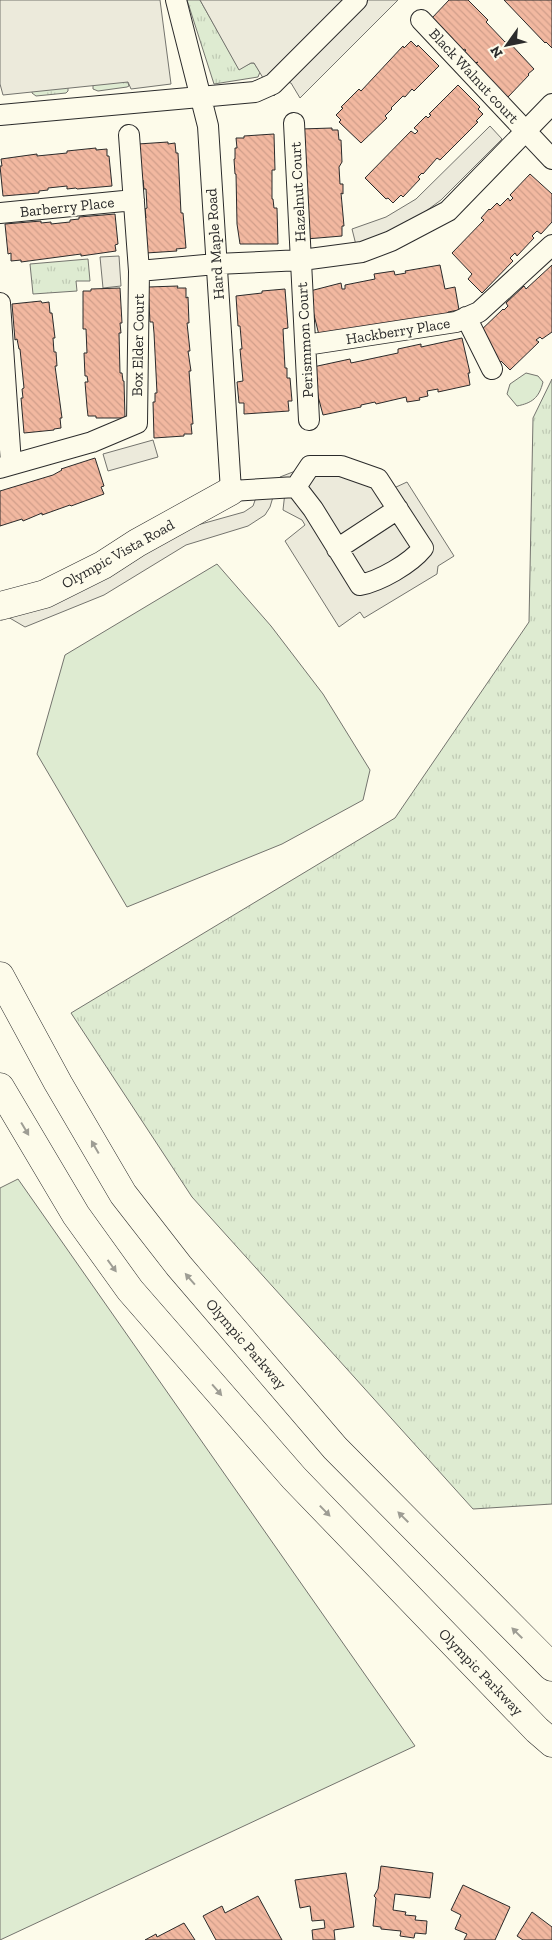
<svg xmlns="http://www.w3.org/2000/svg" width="552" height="1940" viewBox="0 0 552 1940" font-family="'Zilla Slab',serif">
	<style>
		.grass { fill: url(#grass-tufts); stroke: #74746e }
		.green { fill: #deebd1; stroke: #74746e }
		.parking { fill: #eceadb; stroke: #74746e }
		.building { fill: url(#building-back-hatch); stroke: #2b2b2b }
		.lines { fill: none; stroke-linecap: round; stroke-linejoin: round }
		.street-casing { stroke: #2b2b2b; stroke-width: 22 }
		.secondary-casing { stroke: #2b2b2b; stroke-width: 29 }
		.street { stroke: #fdfbea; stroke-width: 20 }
		.secondary { stroke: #fdfbea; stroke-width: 28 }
		.oneway { fill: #9e9d94 }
		.labels { text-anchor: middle; stroke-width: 4; stroke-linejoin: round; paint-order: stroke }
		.street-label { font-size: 15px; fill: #2b2b2b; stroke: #fdfbea }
	</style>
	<defs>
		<pattern id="grass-tufts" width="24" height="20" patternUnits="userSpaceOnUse" patternTransform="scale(1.25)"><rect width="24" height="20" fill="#deebd1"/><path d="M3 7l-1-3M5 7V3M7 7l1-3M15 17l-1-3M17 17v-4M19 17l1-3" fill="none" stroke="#bfcab4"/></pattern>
		<pattern id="building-back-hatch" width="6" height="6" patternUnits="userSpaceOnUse" patternTransform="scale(1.25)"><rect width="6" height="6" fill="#f2b8a0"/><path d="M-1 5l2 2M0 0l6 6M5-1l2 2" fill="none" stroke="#d09e8a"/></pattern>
	</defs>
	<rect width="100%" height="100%" fill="#fdfbea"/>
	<path class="grass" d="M187,0H200L239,69L251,63H254L260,72L258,77L214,84Z
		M127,80L129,86L127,87L98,91L93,89V84Z
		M68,86V91L66,93L36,96L32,93V89Z
		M88,259L90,281H76L77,291L33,294L30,264Z
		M552,379V1504L473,1509L192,1197L71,1013L395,818L529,622L533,418Z"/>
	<path class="green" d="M526,373L538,376L543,382C539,398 532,403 517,406L507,394L510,384Z
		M217,564L271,626L323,694L370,770L363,800L282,844L127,907L37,754L65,655Z
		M18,1179L415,1746L0,1940V1188Z"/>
	<path class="parking" d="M0,0H160L171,84L131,89L128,82L3,95L0,84Z
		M200,0H398L300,98L291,83L287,82L274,96L254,63H251L239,70Z
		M490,126L502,139L441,200L403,228L356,245L352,229L386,217L416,199Z
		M119,256L121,286L103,288L100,257Z
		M153,440L158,457L108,471L103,454Z
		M359,464L394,488L407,482L454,556L438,566L437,574L364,618L360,612L339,627L285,541L305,525L302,520L283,510L285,492L280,477L303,468Z
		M258,492L273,497L270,507L265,515L248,526L186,545L104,595L25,627L8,617L145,553L194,526L244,512L253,506Z"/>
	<path class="building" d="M449,0H468L488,20L486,22L505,42L507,40L534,69L528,74L529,75L508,97L482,71L476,64L478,62L475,63L464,52L466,50L464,49L463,50L431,19Z
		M504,0H552V48L546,42L545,43Z
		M411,41L417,47L418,45L439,66L414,91L412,89L405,97L403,96L391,108L392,109L385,116L387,118L361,143L339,122L341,120L336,115L343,108L341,107L359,89L361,91L403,46L404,48Z
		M458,85L480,107L478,109L483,114L476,121L478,122L440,160L437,158L423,174L422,173L418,177L420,179L403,197L401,195L393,203L388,198L386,199L365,178L411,131L415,134L418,131L414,128L426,116L428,118L431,115L429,114Z
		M332,128V130H338L339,140H341L342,162L339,167L340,184H343V194L341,193L344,226H342V236L306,239L301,129Z
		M274,134L275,170H272V199H273L274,208H277L278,244H240L237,224L236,174H235L234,159H235V148H237L236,138H244V136Z
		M168,142V144L175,143L176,153H178L181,213H183L186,248L176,249L177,251L146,253L144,218H146L145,209L147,208L146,189H144L143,180H140L138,144Z
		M96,148V150L107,149V156H109L112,186L77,189L76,188L67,189V186L48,188V190L39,191V193L3,196L0,166H2L1,159L37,154V156L67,153V151Z
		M530,174L552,194V222L541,234L537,231L532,236L534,238L517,256L515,253L510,258L513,261L482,293L468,279L472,274L452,253L484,220L481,218L489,209L490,210L497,203L500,206L508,198L510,201L513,198L510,195Z
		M115,214L118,244L115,245L116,251L81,256V254L21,262V260L11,261V253L8,254L5,224L41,221V223L51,222V224L70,222V220L79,219V217Z
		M440,265L445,289L455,287L459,310L448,312V314L320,339L311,303L310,291L341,283L342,289H345V285L375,279L374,274L394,271L395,275L406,273L405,271Z
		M552,265V332L542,339L540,337L536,340L539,342L510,370L501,361L500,363L476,335L503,309L504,310L508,306L506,303L524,286L526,289Z
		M178,286L177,288H186V298L188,297L189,323H187L190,351H188L191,371H189L193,424H191L192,434H184V436L154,438L153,402H155V393H157L154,333L153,322H150L148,287Z
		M120,288L122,323H120L121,333H119L120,373H122L123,381H124L125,418H96V416H88L87,407L85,382H88L87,376H85L84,353H87L86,329H83V291H91V289Z
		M285,289L288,328L283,329L285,368H287V378H290L292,401H288L289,411L244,414V403H239L237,382L243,381L240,349H242L240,326H238L236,296L262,293V291Z
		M41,301L42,303L49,302L50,313H52L55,338H53L54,352H56L57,366H55L62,418H60L61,428L54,429V430L24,433L21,398H23L22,389L24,388L20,349H19L17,339L15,340L12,304Z
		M462,338L470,373H468L470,385L438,392V389L427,391L428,396L419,398L420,400L407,402L406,397L376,404L375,402L361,405V407L323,415L314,381L313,367L350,359L351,363L398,353V349L421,344V347Z
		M95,458L104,486L101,487L104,494L71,506L70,505L42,515V513L23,521L22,519L0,526V491L53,475L62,470L61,469Z
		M381,1866L433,1873L430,1898L395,1894L393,1910L406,1912L405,1915L416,1916L415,1920L427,1921L426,1934L415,1933L414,1938L400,1936L401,1931L381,1929V1927L373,1926L376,1898L374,1896L378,1889Z
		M346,1873L354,1927L334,1930L335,1940H313L312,1930L325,1928L324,1920L312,1921L310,1906L300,1908L295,1880Z
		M463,1885L510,1907L495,1940H464L467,1934L455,1929L461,1915L451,1910Z
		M258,1896L282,1940H216L203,1916L222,1906L225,1913Z
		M532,1912L552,1927V1940H523L517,1936Z
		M184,1923L195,1940H145L156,1934L157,1937Z"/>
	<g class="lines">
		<g class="street-casing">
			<path id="street" d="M176,0L208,126L231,491L296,487L313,509L360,585C380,581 410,564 423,548L378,479L341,466H310L296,487
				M421,20L552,159
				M0,115L255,92L273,84L357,0
				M294,123L309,420
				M0,213L134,200
				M139,271L216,264L302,260L362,252L391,241L448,211L552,104
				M0,303L11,464
				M466,317L492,369
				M306,345L456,322L479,312L552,245
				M0,468L92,442L137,423L139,271L129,135
				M337,549L398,509"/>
		</g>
		<g class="secondary-casing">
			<path id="secondary" d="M0,606L45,594L103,565L137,543L231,491
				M0,976L58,1083L123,1194L179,1266L335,1448L552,1667
				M0,1087L76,1215L130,1290L294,1478L537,1730L552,1743"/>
		</g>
		<use href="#street" class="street"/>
		<use href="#secondary" class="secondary"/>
	</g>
	<defs><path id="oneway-solid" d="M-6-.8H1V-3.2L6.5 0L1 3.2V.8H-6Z" transform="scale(1.25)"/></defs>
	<g class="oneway">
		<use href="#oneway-solid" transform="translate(25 1129) rotate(59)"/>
		<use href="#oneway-solid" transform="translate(95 1147) rotate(-120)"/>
		<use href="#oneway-solid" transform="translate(112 1266) rotate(54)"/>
		<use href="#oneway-solid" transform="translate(190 1279) rotate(-131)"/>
		<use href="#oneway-solid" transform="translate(217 1390) rotate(49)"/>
		<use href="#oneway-solid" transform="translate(325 1511) rotate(46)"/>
		<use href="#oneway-solid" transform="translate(403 1517) rotate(-135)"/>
		<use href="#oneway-solid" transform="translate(517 1633) rotate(-135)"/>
	</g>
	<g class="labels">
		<g class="street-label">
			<text transform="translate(474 76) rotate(47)" y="5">Black Walnut court</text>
			<text transform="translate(298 192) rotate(-93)" y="5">Hazelnut Court</text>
			<text transform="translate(67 207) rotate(-6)" y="5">Barberry Place</text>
			<text transform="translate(215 244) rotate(-94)" y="5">Hard Maple Road</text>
			<text transform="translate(398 331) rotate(-9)" y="5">Hackberry Place</text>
			<text transform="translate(305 340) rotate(-93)" y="5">Perismmon Court</text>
			<text transform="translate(138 345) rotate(-89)" y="5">Box Elder Court</text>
			<text transform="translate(118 554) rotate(-29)" y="5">Olympic Vista Road</text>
			<text transform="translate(246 1344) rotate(49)" y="5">Olympic Parkway</text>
			<text transform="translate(481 1672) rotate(46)" y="5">Olympic Parkway</text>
		</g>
	</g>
	<g transform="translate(507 45) rotate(237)" stroke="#fdfbea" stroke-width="4" paint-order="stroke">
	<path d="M0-4L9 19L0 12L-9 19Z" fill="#2b2b2b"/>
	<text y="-8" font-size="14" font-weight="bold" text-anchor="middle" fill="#2b2b2b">N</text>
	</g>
</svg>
